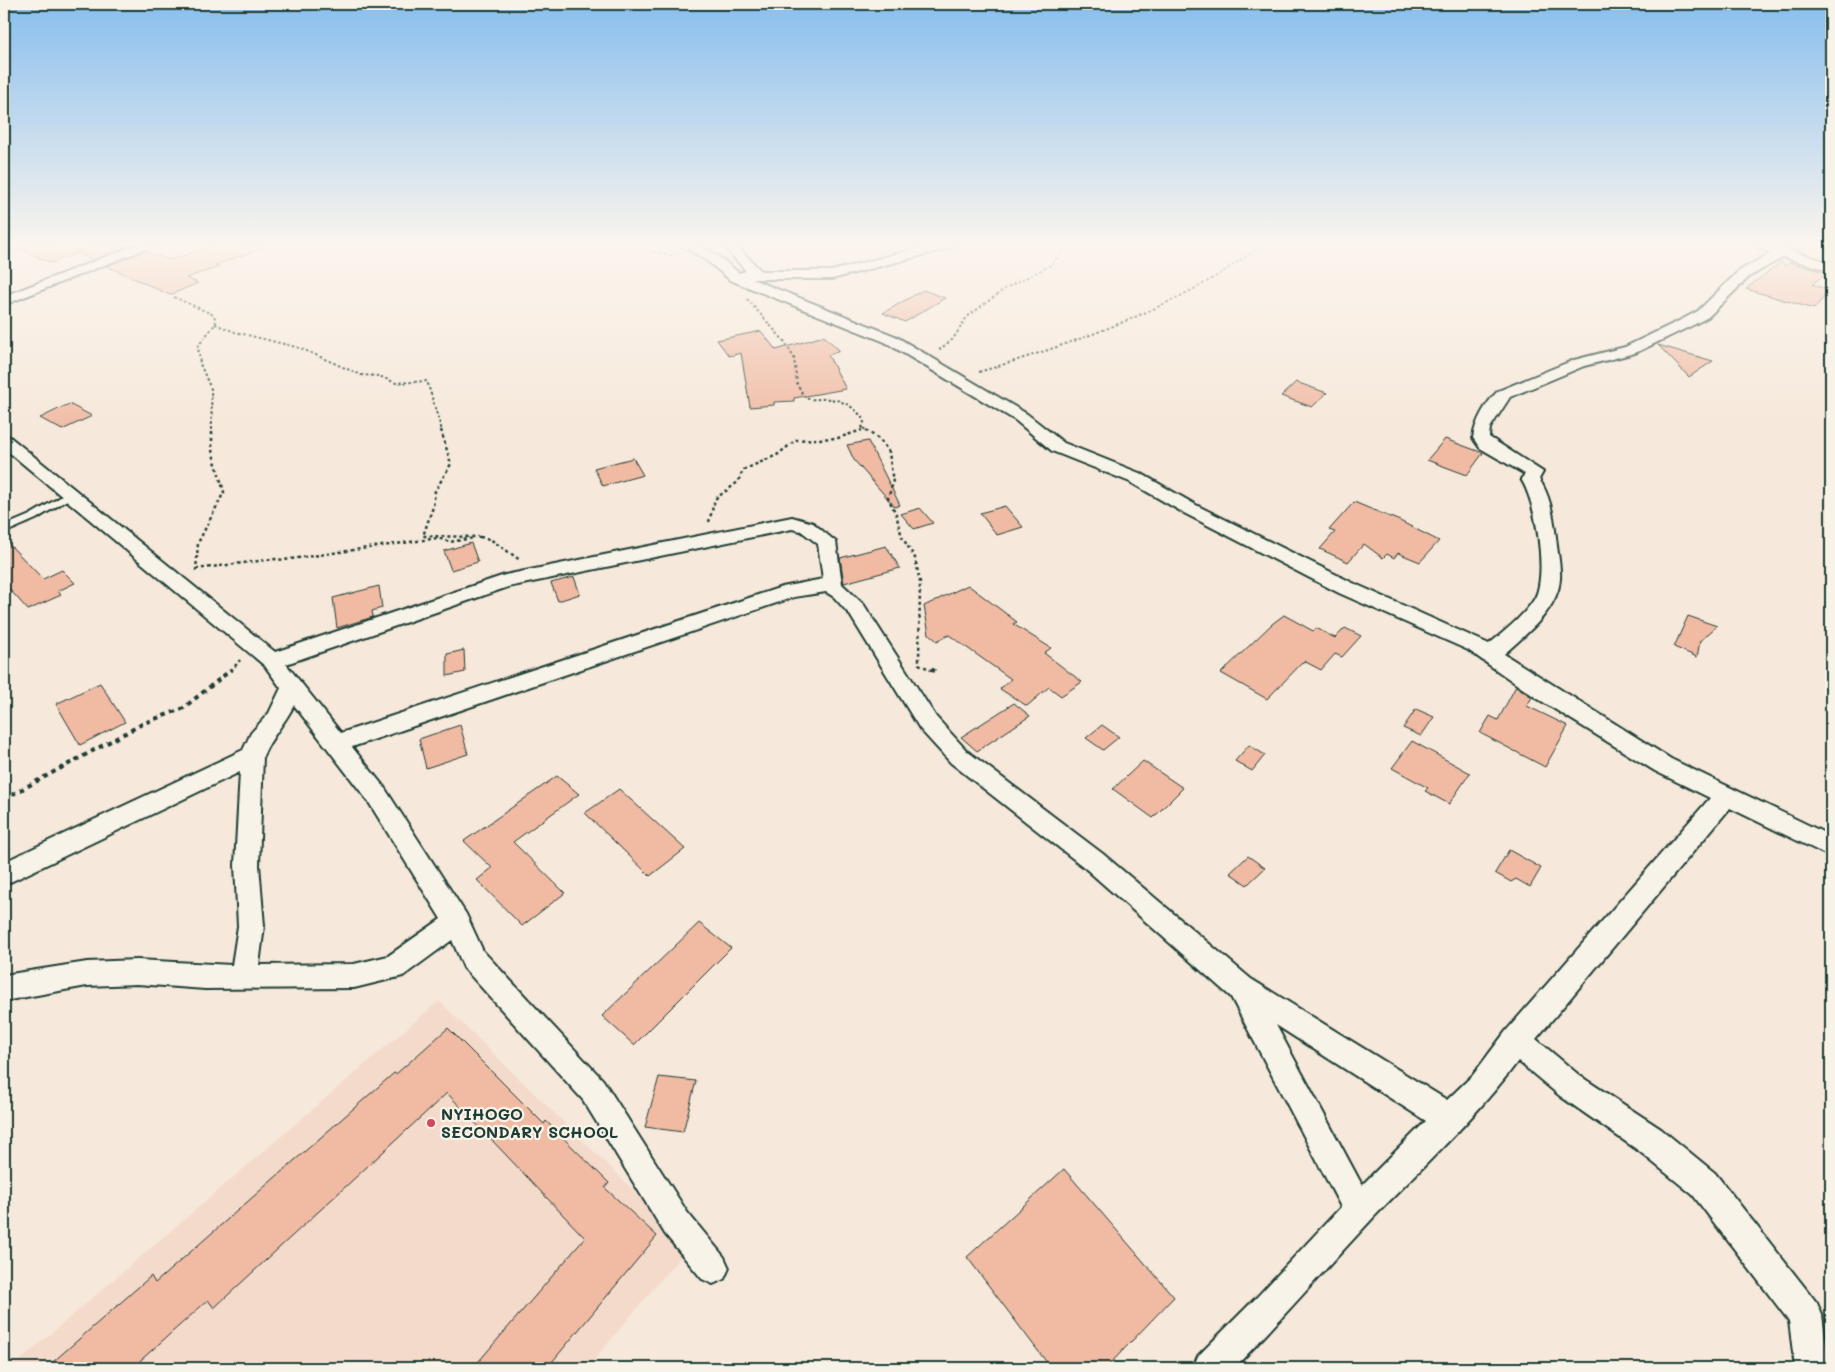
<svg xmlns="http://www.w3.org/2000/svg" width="1835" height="1372" viewBox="0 0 1835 1372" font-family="Mali,sans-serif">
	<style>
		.built { fill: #f4daca }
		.building { fill: #f0baa3; stroke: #1f3d34 }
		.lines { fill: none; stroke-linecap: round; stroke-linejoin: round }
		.lane-casing { stroke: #1f3d34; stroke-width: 4 }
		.street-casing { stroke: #1f3d34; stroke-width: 4 }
		.path-far2 { stroke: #1f3d34; stroke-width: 2; stroke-dasharray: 2.5 2.5; stroke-linecap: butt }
		.path-far1 { stroke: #1f3d34; stroke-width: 2.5; stroke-dasharray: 3 3; stroke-linecap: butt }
		.path { stroke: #1f3d34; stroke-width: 4; stroke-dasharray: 4.5 4.5; stroke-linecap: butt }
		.lane { fill: #f7f3e8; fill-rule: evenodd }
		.street { fill: #f7f3e8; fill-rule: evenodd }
		.poi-dot { fill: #d1495b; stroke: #f7f3e8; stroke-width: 2 }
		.labels { text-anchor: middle; stroke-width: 4.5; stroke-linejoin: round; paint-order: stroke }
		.near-poi-label { font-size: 16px; font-weight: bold; fill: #1f3d34; stroke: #f7f3e8; text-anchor: start }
	</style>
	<rect width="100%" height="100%" fill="#f6e8da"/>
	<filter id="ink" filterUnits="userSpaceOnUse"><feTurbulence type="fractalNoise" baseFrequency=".02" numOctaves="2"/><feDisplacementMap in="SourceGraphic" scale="10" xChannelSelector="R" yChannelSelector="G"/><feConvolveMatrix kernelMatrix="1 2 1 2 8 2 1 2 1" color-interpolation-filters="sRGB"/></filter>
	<g filter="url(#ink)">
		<path class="built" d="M439,1001L690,1245L587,1368H11Z"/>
		<path class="building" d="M9,244H129L131,245L93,260L77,253L51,263Z
			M220,244H265L266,247L215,265L219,267L186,278L198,283L170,295L107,266L145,251L170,260Z
			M1781,262L1786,266L1789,262L1827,273L1812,284L1829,291L1814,309L1746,289Z
			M923,290L945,298L905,322L883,313Z
			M761,331L776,350L824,336L840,351L828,355L846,389L794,398V401L774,402V405L750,407L741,353L729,356L717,340Z
			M1658,345L1713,361L1689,377Z
			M1296,382L1327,393L1312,407L1281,396Z
			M69,404L92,416L62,430L40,418Z
			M1445,439L1483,453L1467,475L1427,460Z
			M868,441L900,505L895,507L854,460L847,445Z
			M633,458L643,475L603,486L594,468Z
			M1354,502L1400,521L1439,541L1420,562L1398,553L1394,558L1387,554L1383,558L1364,544L1348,562L1320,549L1335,532L1329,530Z
			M1005,506L1023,527L997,535L980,513Z
			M920,508L933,523L914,529L901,514Z
			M4,539L43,579L62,570L75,583L58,591L61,595L28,610L4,583Z
			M471,543L478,562L451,570L444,551Z
			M886,546L900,568L844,583L840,558Z
			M574,577L580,594L558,601L551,583Z
			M968,585L1017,622L1013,624L1051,648L1044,653L1082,682L1061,696L1049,687L1027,706L1000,689L1011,679L949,635L937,641L929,634L924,606Z
			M379,586L382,608L372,611L373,617L337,628L333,598Z
			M1284,615L1313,631L1316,628L1335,638L1345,628L1361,636L1342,657L1335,654L1321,670L1304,661L1267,699L1221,673L1272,624Z
			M1688,616L1717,626L1700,641L1697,657L1674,647Z
			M464,650L465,672L447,676V654Z
			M100,683L125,722L80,745L56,704Z
			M1516,686L1532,697L1527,706L1568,726L1545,767L1480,733L1490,716L1498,720Z
			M1014,703L1030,716L977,751L961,737Z
			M1416,709L1434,717L1421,736L1403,728Z
			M460,725L468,754L426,768L419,739Z
			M1102,725L1119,737L1103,750L1086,738Z
			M1412,741L1470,773L1449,804L1425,791L1428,788L1392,768Z
			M1249,745L1265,755L1252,771L1235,761Z
			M1143,761L1183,788L1153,818L1113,789Z
			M557,776L579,794L513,842L565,893L522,926L477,880L492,868L464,841Z
			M619,789L685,849L650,876L585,813Z
			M1509,850L1541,868L1530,887L1516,879L1511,882L1495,873Z
			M1248,856L1265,868L1247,885L1230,873Z
			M699,923L731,948L634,1045L602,1016Z
			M448,1028L544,1124L546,1121L609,1183L605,1188L657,1236L547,1368H473L585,1238L447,1093L214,1308L208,1300L132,1368H46L151,1276L155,1283L394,1073L396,1074Z
			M659,1077L696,1081L683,1132L645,1127Z
			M1064,1169L1174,1297L1106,1368H1051L967,1257Z"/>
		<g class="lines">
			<g class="lane-casing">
				<path id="lane" d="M69,492L72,493V497L36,519L4,533V526L30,515Z"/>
			</g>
			<g class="street-casing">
				<path id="street" d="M139,244H157L4,305V296Z
					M679,244C707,244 718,256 739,273L746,271L722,244H735L761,271H832L933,244H955L953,247L832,279H752L895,336L1027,414L1064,443L1142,474L1196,505L1353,583L1489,644C1505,631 1524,616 1535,598C1548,574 1536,501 1521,479L1525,474L1480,448L1473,438C1475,421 1486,403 1498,391L1574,360L1625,347L1683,319L1698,311L1739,271L1771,253L1750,244H1770L1831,263V271L1783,257L1749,277L1708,317L1693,325L1635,353L1584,366L1510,397L1490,428L1489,437L1543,472L1539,479C1551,497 1553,516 1556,537C1557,551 1561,565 1560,579C1558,610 1525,635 1504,654L1671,759L1831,836V857L1730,808L1536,1039L1580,1076L1661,1129L1715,1173L1817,1303L1822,1315L1829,1368H1795L1789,1321L1693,1195L1639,1151L1560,1096L1518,1061C1475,1119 1421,1168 1371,1220C1325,1269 1281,1320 1234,1368H1193L1198,1356L1256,1298L1341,1207L1231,997L1085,868L951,763L920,729L850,615L834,597L826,592L794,597L352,747L384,787L466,914L483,951L603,1080L687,1212L724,1257L729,1268L724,1279L713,1284L702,1279L665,1234L583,1100L464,968L452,940L403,976L354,988L205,989L137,984L87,986L4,1001V975L87,962L137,960L232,965L238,926L235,865L240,772L4,885V862L243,750L251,733L269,713L281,688L265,666L4,448V435L10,437L275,652L505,575L792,517L813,523L836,542L842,584L864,605L936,717L967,751L1103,854L1251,979L1447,1100L1473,1075L1506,1031L1710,798L1655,771L1535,697L1468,650L1339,593L1184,513L1130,482L1052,451L1015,420L885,342L730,280L706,260ZM792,529L801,531L818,544L823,579L782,587L341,733L286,664L508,587ZM294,705L368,801L441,919L388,956L354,964L259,965L264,926L259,865L263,756C271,737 285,723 294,705ZM1276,1025L1426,1121L1362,1185Z"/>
			</g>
			<path class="path-far2" d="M636,244L655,252L676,256
				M174,297L214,315L216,323L198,346L200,364L211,389L212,431
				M747,299L785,342L794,358L797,384L805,398C813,401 820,398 829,399C843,400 859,409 864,422L861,431
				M215,324L235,332L300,348L361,375L379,376L396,383L427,381L442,431
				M939,350L953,339L967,317L1006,288L1051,265L1064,249L1073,244
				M979,372C1051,350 1123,326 1190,291C1216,278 1240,260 1264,244
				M863,428L868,431"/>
			<path class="path-far1" d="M441,430L451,464L435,491L433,507L423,536L481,537
				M866,430L880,440L889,452L893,483L888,498L896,514L902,537L915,558L920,582L919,664L933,671
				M709,522L715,499L738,482L743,470L777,455L796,440L838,438L862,430
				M480,537L490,539L520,560
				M196,569L275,559L284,560L438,538L450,542L474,538
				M196,571L198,543L224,492L212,450V430
				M231,671L240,660"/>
			<path class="path" d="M931,669L938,673
				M4,799L144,723L182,709L232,669"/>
			<use href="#lane" class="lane"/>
			<use href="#street" class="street"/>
		</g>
	</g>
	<linearGradient id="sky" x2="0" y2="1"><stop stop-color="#88beee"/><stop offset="0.56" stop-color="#fbf5ee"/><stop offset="1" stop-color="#fbf5ee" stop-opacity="0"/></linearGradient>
	<rect width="1835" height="436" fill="url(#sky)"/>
	<circle class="poi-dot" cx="431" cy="1123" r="5"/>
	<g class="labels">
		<g class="near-poi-label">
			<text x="441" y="1120">NYIHOGO<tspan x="441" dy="18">SECONDARY SCHOOL</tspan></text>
		</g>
	</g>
	<rect width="1835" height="1372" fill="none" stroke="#f7f3e8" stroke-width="20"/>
	<rect x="10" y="10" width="1815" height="1352" fill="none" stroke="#1f3d34" stroke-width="2" filter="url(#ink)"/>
</svg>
